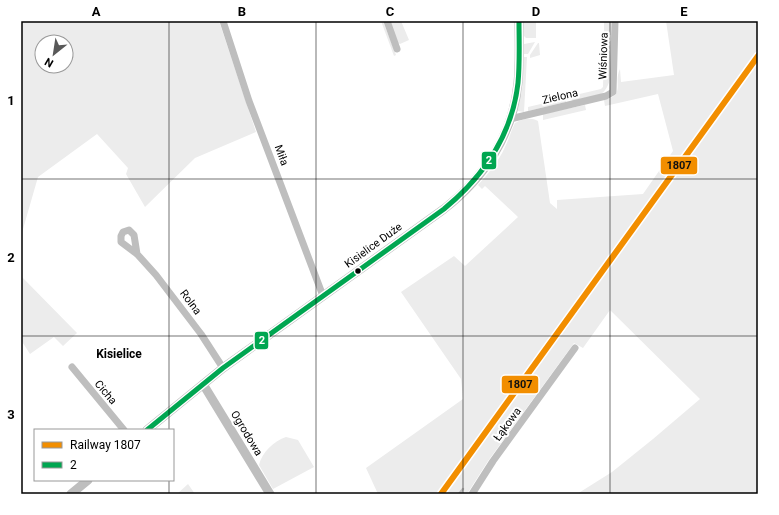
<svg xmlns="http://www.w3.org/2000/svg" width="779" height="515" viewBox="0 0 779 515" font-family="Roboto,sans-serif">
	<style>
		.green { fill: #ececec; fill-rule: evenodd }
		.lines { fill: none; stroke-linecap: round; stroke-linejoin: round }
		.stream { stroke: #bfbfbf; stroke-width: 2.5 }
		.minor { stroke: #bebebe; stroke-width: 7 }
		.tertiary { stroke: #bebebe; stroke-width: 9 }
		.bus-1-casing { stroke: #fff; stroke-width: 8 }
		.bus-1 { stroke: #00a651; stroke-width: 5 }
		.rail-1-casing { stroke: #fff; stroke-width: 9 }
		.rail-1 { stroke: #f28e00; stroke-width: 6 }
		.grid { fill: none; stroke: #000; stroke-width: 1; stroke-opacity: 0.55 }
		.bus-dot { fill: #000; stroke: #fff; stroke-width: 1.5 }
		.labels { text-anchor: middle; stroke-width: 4; stroke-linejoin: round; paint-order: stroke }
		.street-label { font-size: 11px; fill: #000; stroke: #fff }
		.neighbourhood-label { font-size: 12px; font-weight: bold; fill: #000; stroke: #fff }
		.line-badge { stroke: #fff; stroke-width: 1.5 }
		.badge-label { font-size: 11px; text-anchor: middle; font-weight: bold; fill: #fff }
		.pale-badge-label { font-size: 11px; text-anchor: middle; font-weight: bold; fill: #111 }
		.neatline { fill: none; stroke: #000; stroke-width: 1.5 }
		.grid-label { font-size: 13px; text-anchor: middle; font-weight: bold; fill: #000 }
	</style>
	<rect width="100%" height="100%" fill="#fff"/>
	<path class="green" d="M21,21H219L256,132L195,158L145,207L126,174L128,168L97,134L38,177L21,236ZM42,42H66V66H42Z
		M381,21H383L396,55L394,56Z
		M390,21H401L409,40L400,44L398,43Z
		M523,21H536V38H526L524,36Z
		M604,21H611V35H604Z
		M666,21H758V49L437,494H378L366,468L463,399L461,379L401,292L454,256L465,266L518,217L485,186L482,189L478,185C488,174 499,161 505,147C509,139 511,131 515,123C522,119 531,117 538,121L550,203L557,209V200L643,194L673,151L658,94L605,106L604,100C626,95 613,83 620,69L621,82L674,75Z
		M604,40L611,41C611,56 615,85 601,94L572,101L571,96L601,89L603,87Z
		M535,42L528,54H524V44Z
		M538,43H539L540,55L530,58V55Z
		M524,57H527L524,112L518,111V109L522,90Z
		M758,62V494H577L612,472L653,439L700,399L610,310L583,348L574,343L488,461L467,494H444Z
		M566,98V102L528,111V107Z
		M585,105L586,110L543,120V114Z
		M21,276L77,333L63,346L54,337L30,354L21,340Z
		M286,437L298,440L314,467L273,489L259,465C262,452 274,441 286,437Z
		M188,484L195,494H177Z"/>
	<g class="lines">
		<path class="stream" d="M459,494L463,489"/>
		<path class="minor" d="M223,21L249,101L323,296
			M387,21L397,49
			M510,119L606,96L613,92L615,21
			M137,254L134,235L129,230L123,232L121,236V242L137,254L156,275L201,334L223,368
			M72,367L124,430
			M472,494L493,461L575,348"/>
		<path class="tertiary" d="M203,384L270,494
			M147,430L223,368L444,209C484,178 513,135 518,83C520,62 519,42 519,21
			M71,494L88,480"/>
		<g class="bus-1-casing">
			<path id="bus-1" d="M147,430L223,368L444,209C484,176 512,135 518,83C520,62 519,41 519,21"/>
		</g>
		<use href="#bus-1" class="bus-1"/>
		<g class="rail-1-casing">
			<path id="rail-1" d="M441,494L758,56"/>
		</g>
		<use href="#rail-1" class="rail-1"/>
	</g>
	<path class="grid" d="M169,21V430M316,21V494M463,21V494M610,21V494M21,179H758M21,336H758M169,480V494"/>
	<circle class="bus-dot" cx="358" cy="271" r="3.5"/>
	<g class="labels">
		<g class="street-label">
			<text transform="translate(603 56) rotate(-88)" y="4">Wiśniowa</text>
			<text transform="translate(560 96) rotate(-13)" y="4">Zielona</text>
			<text transform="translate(282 155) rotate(70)" y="4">Miła</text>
			<text transform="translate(373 245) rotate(-36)" y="4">Kisielice Duże</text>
			<text transform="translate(191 302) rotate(53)" y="4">Rolna</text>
			<text transform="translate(106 392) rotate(50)" y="4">Cicha</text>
			<text transform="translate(507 424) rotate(-54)" y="4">Łąkowa</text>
			<text transform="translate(247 433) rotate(59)" y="4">Ogrodowa</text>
		</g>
		<g class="neighbourhood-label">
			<text x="119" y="358">Kisielice</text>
		</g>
	</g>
	<g class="line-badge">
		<rect x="481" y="151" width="16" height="19" rx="4" fill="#00a651"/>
		<rect x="660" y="156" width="38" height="19" rx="4" fill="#f28e00"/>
		<rect x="254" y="331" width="15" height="19" rx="4" fill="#00a651"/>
		<rect x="501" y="375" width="38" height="19" rx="4" fill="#f28e00"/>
	</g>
	<g class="badge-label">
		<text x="489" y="164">2</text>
		<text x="262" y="344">2</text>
	</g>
	<g class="pale-badge-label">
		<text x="679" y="169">1807</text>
		<text x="520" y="388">1807</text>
	</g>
	<rect width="779" height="515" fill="none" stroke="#ffffff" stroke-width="44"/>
	<rect x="34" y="429" width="140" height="52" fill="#ffffff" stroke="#999999"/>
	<rect x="42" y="442" width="20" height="6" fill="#f28e00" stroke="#999999"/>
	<text x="70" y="449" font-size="12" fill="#000000">Railway 1807</text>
	<rect x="42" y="462" width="20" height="6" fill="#00a651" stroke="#999999"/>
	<text x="70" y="469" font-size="12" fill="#000000">2</text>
	<g transform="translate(54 54) rotate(210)"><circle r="19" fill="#ffffff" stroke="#999999"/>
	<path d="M0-3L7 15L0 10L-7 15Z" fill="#595959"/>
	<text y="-6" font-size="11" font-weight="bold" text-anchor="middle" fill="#000000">N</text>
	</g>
	<rect x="22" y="22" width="735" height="471" class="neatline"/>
	<g class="grid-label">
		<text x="96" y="16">A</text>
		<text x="242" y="16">B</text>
		<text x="390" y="16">C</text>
		<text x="536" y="16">D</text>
		<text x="684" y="16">E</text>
		<text x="11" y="105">1</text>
		<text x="11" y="262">2</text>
		<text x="11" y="419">3</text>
	</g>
</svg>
